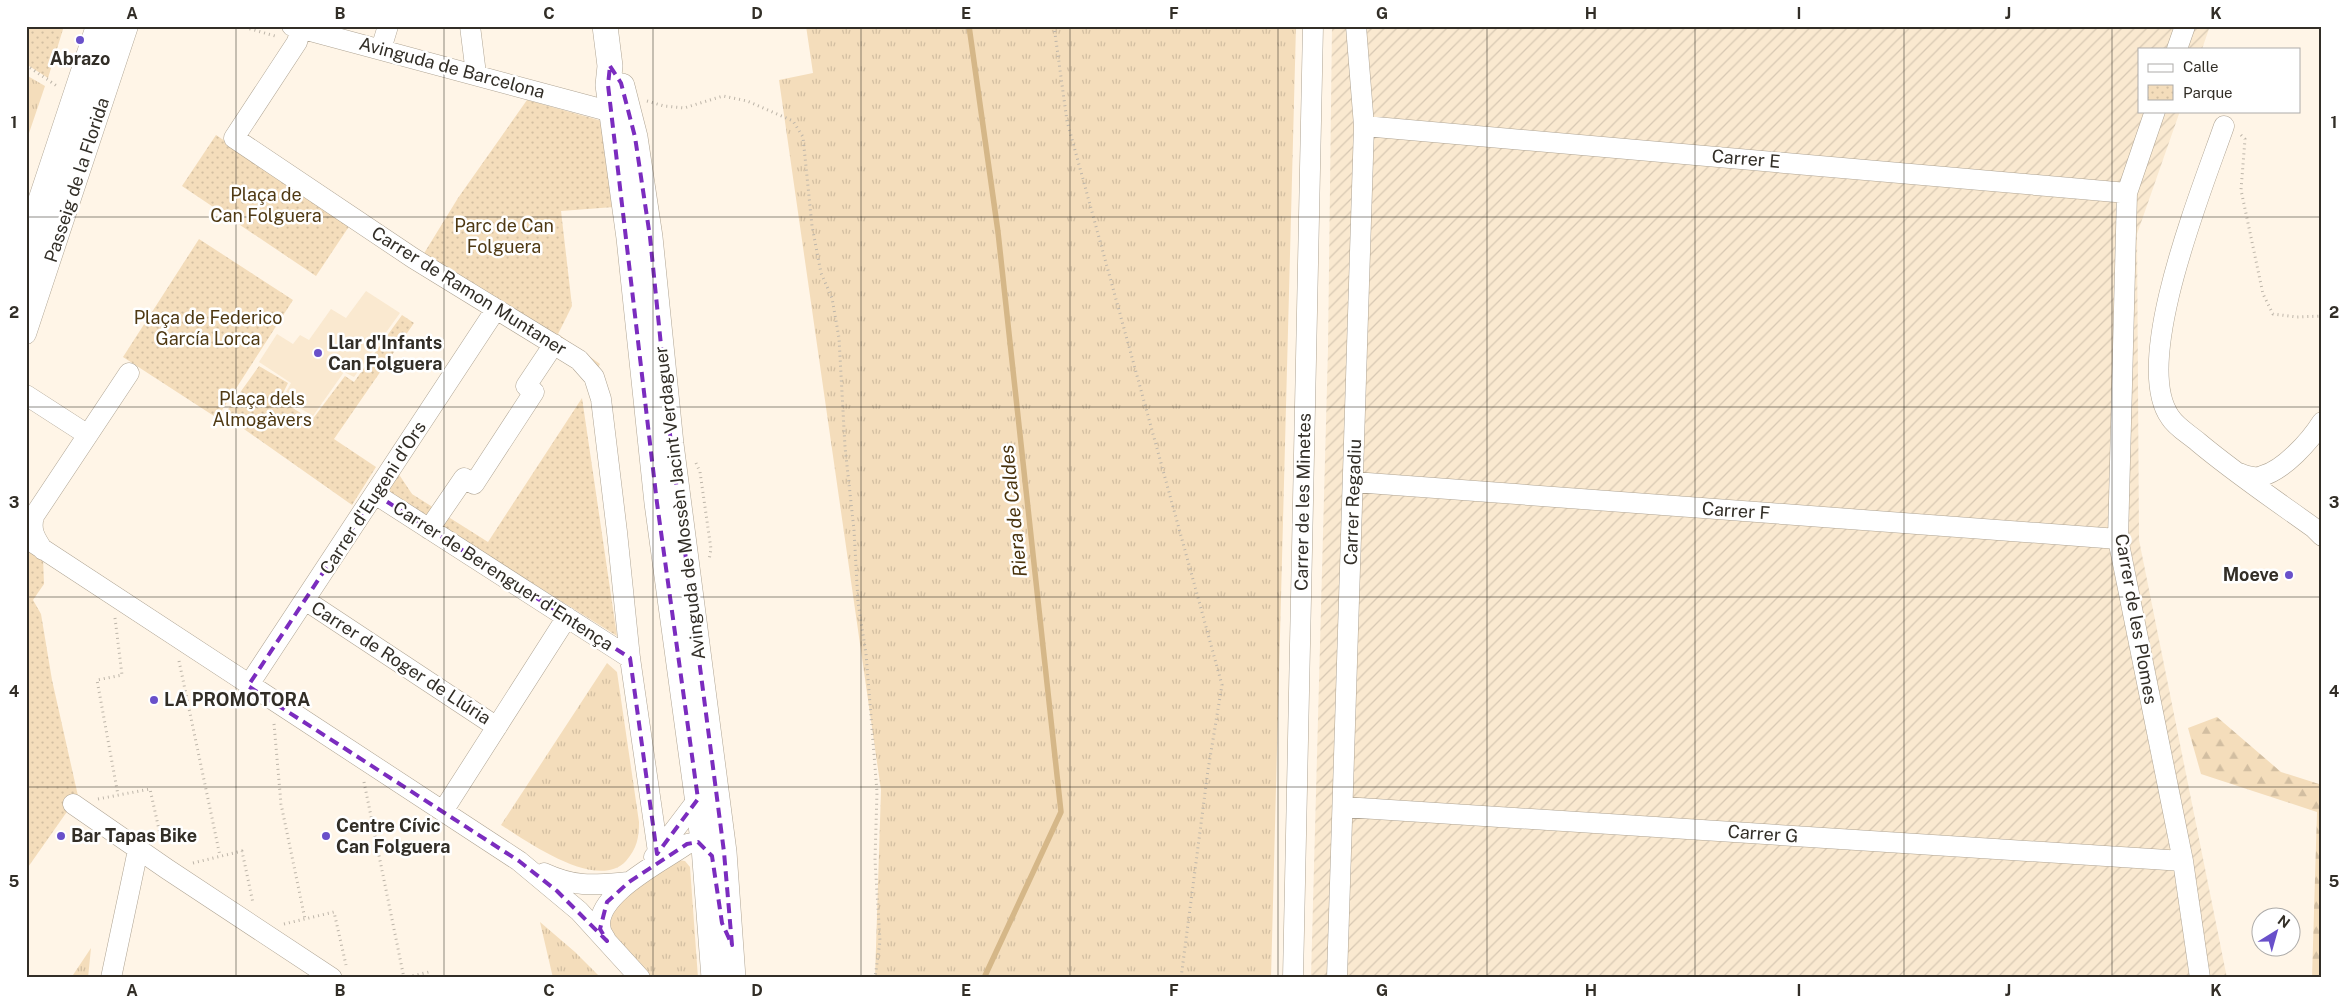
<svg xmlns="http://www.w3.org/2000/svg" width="2348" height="1004" viewBox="0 0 2348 1004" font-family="'Public Sans',sans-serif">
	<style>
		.built { fill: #fae9d0 }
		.industrial { fill: url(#industrial-furrows) }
		.grass { fill: url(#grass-tufts) }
		.forest { fill: url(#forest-firs) }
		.park { fill: url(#park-dots) }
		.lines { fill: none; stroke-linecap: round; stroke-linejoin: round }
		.stream { stroke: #d5b788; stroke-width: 5.5 }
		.minor-casing { stroke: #afa493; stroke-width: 21 }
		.major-casing { stroke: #afa493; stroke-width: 26 }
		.path { stroke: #bdb5a9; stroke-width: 3; stroke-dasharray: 1 4; stroke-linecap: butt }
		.minor { stroke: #fff; stroke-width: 20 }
		.major { stroke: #fff; stroke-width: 25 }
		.marked { fill: none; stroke: #7b2cbf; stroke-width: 4; stroke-dasharray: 10 6; stroke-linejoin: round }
		.grid { fill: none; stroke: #322e27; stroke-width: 1; stroke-opacity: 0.55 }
		.poi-dot { fill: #6950ca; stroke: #fff; stroke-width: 2 }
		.labels { text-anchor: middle; stroke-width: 5; stroke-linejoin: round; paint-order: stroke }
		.poi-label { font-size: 18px; font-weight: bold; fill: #322e27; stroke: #fff; text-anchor: start }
		.street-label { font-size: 18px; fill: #322e27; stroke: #fff }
		.park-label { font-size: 18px; fill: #4f3913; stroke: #fff }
		.water-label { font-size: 19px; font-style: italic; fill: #48320c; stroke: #fff }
		.neatline { fill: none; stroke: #322e27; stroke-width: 2 }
		.grid-label { font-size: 16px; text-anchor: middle; font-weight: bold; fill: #322e27 }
	</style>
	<defs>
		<pattern id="industrial-furrows" width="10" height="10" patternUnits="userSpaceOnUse" patternTransform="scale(1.25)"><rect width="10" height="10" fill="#fae9d0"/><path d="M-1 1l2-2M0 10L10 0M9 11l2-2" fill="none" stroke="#d7c8b3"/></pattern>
		<pattern id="grass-tufts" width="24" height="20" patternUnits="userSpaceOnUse" patternTransform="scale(1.25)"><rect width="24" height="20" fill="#f4ddbb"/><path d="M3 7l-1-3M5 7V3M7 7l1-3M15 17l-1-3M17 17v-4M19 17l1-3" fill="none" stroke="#d2bea1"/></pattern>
		<pattern id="forest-firs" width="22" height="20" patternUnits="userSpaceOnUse" patternTransform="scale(1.25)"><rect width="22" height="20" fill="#f4ddbb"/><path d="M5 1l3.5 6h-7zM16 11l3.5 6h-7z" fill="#d2bea1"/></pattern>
		<pattern id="park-dots" width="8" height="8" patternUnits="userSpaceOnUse" patternTransform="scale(1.25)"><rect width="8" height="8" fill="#f4ddbb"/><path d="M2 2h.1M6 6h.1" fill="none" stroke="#d2bea1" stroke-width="1.8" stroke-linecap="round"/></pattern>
	</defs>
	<rect width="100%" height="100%" fill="#fff5e7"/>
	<path class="built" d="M366,291L400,313L354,377L344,372L313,416L293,404L295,398L286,392L291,383L259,362L277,334L293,344L300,335L309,340L331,309L346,318Z"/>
	<path class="industrial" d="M1332,26H2210L2202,49H2139V111H2180L2137,234L2139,540L2227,978H1311L1328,349Z"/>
	<path class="grass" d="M806,26H1296L1271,978H875L881,790L779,80L813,73Z
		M26,75L45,86L26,142Z
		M607,663L617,672L639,822C639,838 637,848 626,861C597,892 527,841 501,825Z
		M678,860L685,861L690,867L698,978H649L607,928L612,911L634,891Z
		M540,922L575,952L601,978H553Z
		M91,948L88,978H71Z"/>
	<path class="forest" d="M2217,717L2281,772L2322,785V978H2312L2317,812L2201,774L2188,728Z"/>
	<path class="park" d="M26,26H64L48,78L26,64Z
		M527,100L602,121L614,207L561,211L572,306L558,334L600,364L598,368L423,255L458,198Z
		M216,135L350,225L316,276L182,186Z
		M199,239L293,300L217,418L123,357Z
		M402,315L414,323L334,439L376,467L352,505L224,415L259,366L288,383L283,393L293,399L291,407L312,420L345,376L354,382Z
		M582,398L617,636L387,492L398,473L412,494L488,542Z
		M26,550L43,557L44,584L33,600L41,614L52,680L78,796L26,870Z"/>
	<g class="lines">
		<path class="stream" d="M969,26L998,232L1061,812L984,978"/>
		<g class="minor-casing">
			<path id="minor" d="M292,26L612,112
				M470,26L476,74
				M301,28L297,42L234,138L413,258L579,360L594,377L601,399L617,532L630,658L658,852
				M381,49L388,26
				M2177,49L2185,26
				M2155,111L2127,193L2118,539L2183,861L2200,978
				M1364,126L2127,193
				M2224,126C2203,187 2131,362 2170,417C2176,427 2190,435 2198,442C2235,473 2275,500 2314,528L2322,536
				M26,237L96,26
				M26,288L111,26
				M26,334L128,26
				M26,395L88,435
				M2239,473C2246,476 2254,479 2262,476C2284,470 2310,441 2322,422
				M1354,482L2118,539
				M375,494L630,658
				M429,529L464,478L474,484L534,392L526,386L554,344
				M26,538L519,861L579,911L640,978
				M43,550C35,538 30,530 34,516L129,373
				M305,600L497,727
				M248,686L496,309
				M73,804L167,869L332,978
				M1344,807L2183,861
				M443,811L567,617
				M654,857L698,799
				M544,873C577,888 594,885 629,882
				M606,940C605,937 601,933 601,930C591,896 665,860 687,844L698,842L712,856
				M111,978L138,850
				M1293,978L1313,26
				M1337,978L1364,126L1356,26"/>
		</g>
		<g class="major-casing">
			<path id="major" d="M605,26L610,66L608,85L629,238L657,503L704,847L714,978
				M622,86L635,137L650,237L671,444L724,852L733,978"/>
		</g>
		<path class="path" d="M240,26L275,36
			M1054,26L1067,121L1222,685L1208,770L1181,978
			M26,65L57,86
			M647,101L664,106L684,108L723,96L747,101L793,121L803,137L812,226L821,273L832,298L839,338L845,447L854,530L858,602L866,654L877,792L875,860L880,941L875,978
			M2241,135L2245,139L2241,190L2263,294L2273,314L2297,317L2322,316
			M696,463L700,472L711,549L709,560
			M115,618L122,675L97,680L118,795
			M179,661L220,856
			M274,724L281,804L305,919
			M364,782L404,978
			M98,799L150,789L162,843
			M193,863L242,851L253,903
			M284,924L334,912L346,965
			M403,978L429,972L430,978"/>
		<use href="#minor" class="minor"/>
		<use href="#major" class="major"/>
	</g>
	<path class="marked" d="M610,66L621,83L635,137L650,237L671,444L724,852L732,945L722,923L712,856L698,842L687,844L629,882L607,902L600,929L607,941L557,891L519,861L248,686L375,494L630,658L657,854L698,799L657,503L608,85Z"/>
	<path class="grid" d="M236,26V978M444,26V978M653,26V978M861,26V978M1070,26V978M1278,26V978M1487,26V978M1695,26V978M1904,26V978M2112,26V978M26,217H2322M26,407H2322M26,597H2322M26,787H2322"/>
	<g class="poi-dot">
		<circle cx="80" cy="40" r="5"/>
		<circle cx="318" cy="353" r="5"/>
		<circle cx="2289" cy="575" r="5"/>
		<circle cx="154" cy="700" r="5"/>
		<circle cx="61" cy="836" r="5"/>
		<circle cx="326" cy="836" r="5"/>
	</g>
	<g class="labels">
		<g class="poi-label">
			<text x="80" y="65" text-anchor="middle">Abrazo</text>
			<text x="328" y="349">Llar d'Infants<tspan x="328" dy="21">Can Folguera</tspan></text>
			<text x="2279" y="581" text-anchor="end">Moeve</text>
			<text x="164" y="706">LA PROMOTORA</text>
			<text x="336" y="832">Centre Cívic<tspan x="336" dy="21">Can Folguera</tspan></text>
			<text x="71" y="842">Bar Tapas Bike</text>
		</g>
		<g class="street-label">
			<text transform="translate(452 68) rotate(15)" y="6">Avinguda de Barcelona</text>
			<text transform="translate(1746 159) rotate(5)" y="6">Carrer E</text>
			<text transform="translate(77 180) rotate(-72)" y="6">Passeig de la Florida</text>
			<text transform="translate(469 291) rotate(32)" y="6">Carrer de Ramon Muntaner</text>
			<text transform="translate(373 498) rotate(-57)" y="6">Carrer d'Eugeni d'Ors</text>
			<text transform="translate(1303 502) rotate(-89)" y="6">Carrer de les Minetes</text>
			<text transform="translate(1353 502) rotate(-88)" y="6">Carrer Regadiu</text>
			<text transform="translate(680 503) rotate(-97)" y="6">Avinguda de Mossèn Jacint Verdaguer</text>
			<text transform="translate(1736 511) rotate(4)" y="6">Carrer F</text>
			<text transform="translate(503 576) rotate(33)" y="6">Carrer de Berenguer d'Entença</text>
			<text transform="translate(2136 619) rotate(80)" y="6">Carrer de les Plomes</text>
			<text transform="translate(401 663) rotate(33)" y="6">Carrer de Roger de Llúria</text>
			<text transform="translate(1763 834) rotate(4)" y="6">Carrer G</text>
		</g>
		<g class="park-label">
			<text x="266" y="201">Plaça de<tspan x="266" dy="21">Can Folguera</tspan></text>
			<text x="504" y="232">Parc de Can<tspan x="504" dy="21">Folguera</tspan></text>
			<text x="208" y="324">Plaça de Federico<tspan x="208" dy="21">García Lorca</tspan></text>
			<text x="262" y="405">Plaça dels<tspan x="262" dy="21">Almogàvers</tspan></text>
		</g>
		<g class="water-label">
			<text transform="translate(1013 511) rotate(-96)" y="7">Riera de Caldes</text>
		</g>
	</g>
	<rect width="2348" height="1004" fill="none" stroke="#ffffff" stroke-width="55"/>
	<rect x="2138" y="48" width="162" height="65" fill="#ffffff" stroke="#adaba9"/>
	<rect x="2148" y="64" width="25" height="8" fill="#ffffff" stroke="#adaba9"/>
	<text x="2183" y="72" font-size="15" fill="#322e27">Calle</text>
	<rect x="2148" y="85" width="25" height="15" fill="url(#park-dots)" stroke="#adaba9"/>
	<text x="2183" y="98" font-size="15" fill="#322e27">Parque</text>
	<g transform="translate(2276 932) rotate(37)"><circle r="24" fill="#ffffff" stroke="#adaba9"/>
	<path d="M0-4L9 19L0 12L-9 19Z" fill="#6950ca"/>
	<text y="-8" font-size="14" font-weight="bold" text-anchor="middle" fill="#322e27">N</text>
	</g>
	<rect x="28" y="28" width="2292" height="948" class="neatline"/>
	<g class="grid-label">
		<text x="132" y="19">A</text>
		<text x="340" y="19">B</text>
		<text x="549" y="19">C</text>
		<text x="757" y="19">D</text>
		<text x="966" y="19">E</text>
		<text x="1174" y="19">F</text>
		<text x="1382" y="19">G</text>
		<text x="1591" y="19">H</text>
		<text x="1799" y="19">I</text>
		<text x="2008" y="19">J</text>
		<text x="2216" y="19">K</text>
		<text x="14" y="128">1</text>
		<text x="2334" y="128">1</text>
		<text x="14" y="318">2</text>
		<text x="2334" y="318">2</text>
		<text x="14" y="508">3</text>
		<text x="2334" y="508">3</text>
		<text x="14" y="697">4</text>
		<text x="2334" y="697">4</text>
		<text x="14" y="887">5</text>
		<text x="2334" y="887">5</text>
		<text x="132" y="996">A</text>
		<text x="340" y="996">B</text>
		<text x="549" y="996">C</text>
		<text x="757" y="996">D</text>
		<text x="966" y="996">E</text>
		<text x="1174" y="996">F</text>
		<text x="1382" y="996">G</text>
		<text x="1591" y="996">H</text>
		<text x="1799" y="996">I</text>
		<text x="2008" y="996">J</text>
		<text x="2216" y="996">K</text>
	</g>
</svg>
